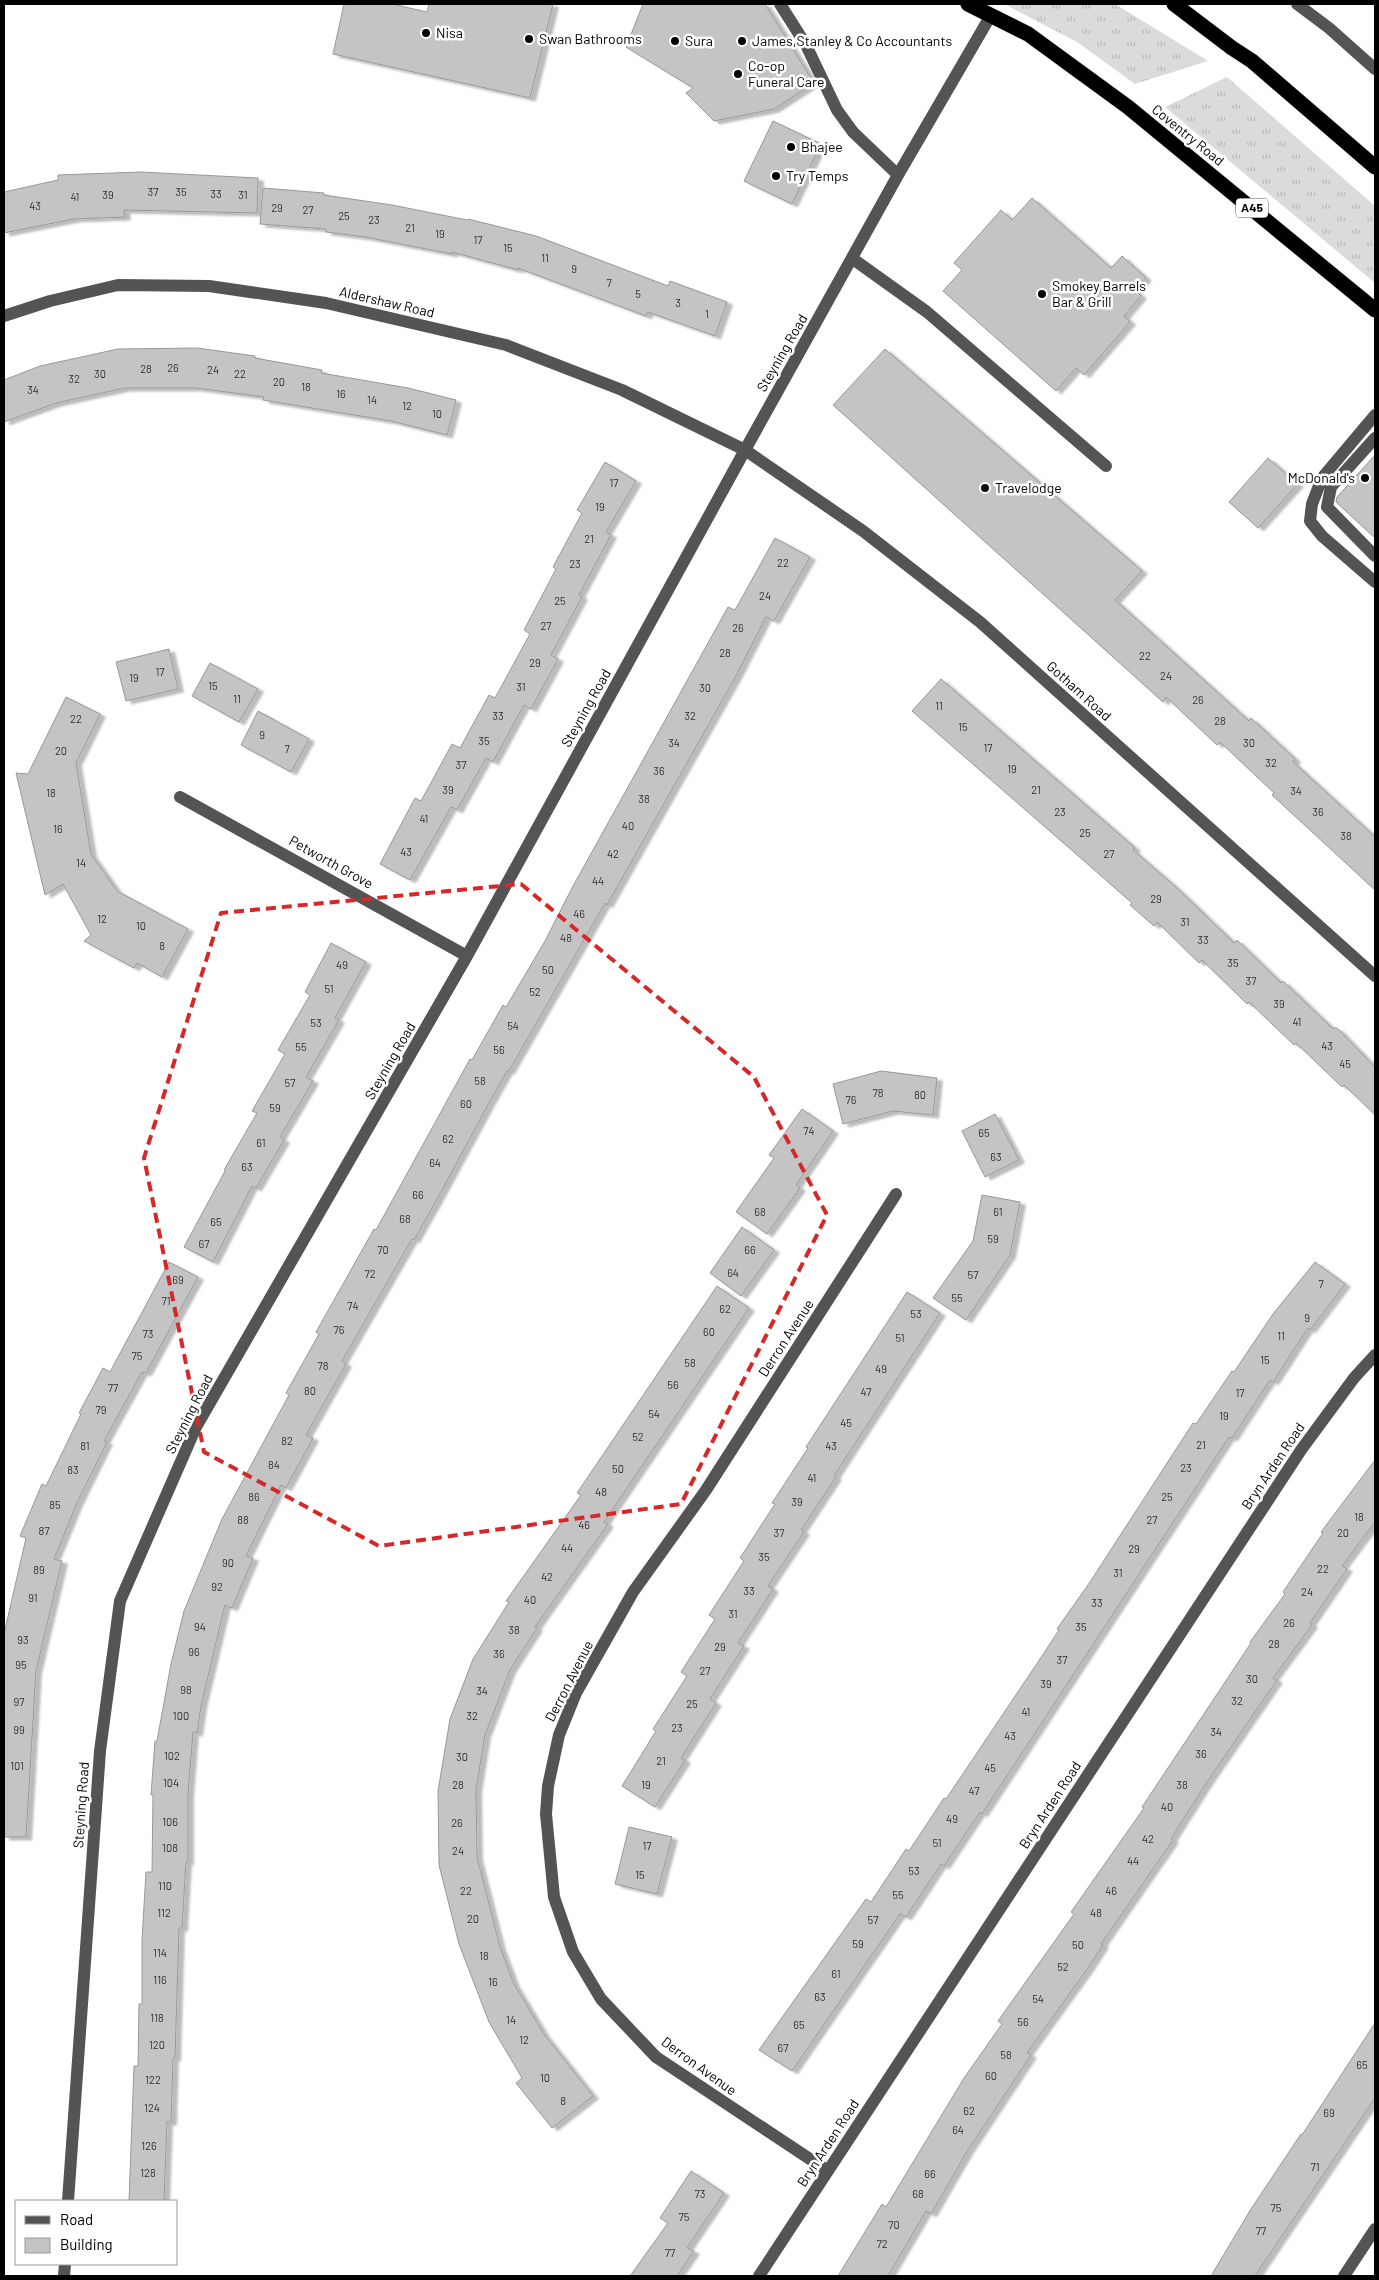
<svg xmlns="http://www.w3.org/2000/svg" width="1379" height="2280" viewBox="0 0 1379 2280" font-family="Barlow,sans-serif">
	<style>
		.grass { fill: url(#grass-tufts) }
		.building { fill: #c4c4c4; stroke: #989898; filter: url(#shadow) }
		.lines { fill: none; stroke-linecap: round; stroke-linejoin: round }
		.highway-casing { stroke: #dbdbdb; stroke-width: 16 }
		.minor { stroke: #545454; stroke-width: 12 }
		.highway { stroke: #000; stroke-width: 15 }
		.marked { fill: none; stroke: #d62828; stroke-width: 4; stroke-dasharray: 10 6; stroke-linejoin: round }
		.poi-dot { fill: #000; stroke: #fff; stroke-width: 2 }
		.labels { text-anchor: middle; stroke-width: 5; stroke-linejoin: round; paint-order: stroke }
		.number-label { font-size: 11px; fill: #313131 }
		.shield { fill: #fff; stroke: #4c4c4c; stroke-width: 1 }
		.shield-label { font-size: 12px; font-weight: bold; fill: #000 }
		.poi-label { font-size: 14px; fill: #000; stroke: #fff; text-anchor: start }
		.street-label { font-size: 14px; fill: #000; stroke: #fff }
	</style>
	<defs>
		<pattern id="grass-tufts" width="24" height="20" patternUnits="userSpaceOnUse" patternTransform="scale(1.25)"><rect width="24" height="20" fill="#dbdbdb"/><path d="M3 7l-1-3M5 7V3M7 7l1-3M15 17l-1-3M17 17v-4M19 17l1-3" fill="none" stroke="#bababa"/></pattern>
		<filter id="shadow"><feDropShadow dx="5.5" dy="3" stdDeviation="1" flood-color="#0004"/></filter>
	</defs>
	<rect width="100%" height="100%" fill="#fff"/>
	<path class="grass" d="M1004,4H1115L1208,61L1135,84L1077,42Z
		M1227,77L1375,206V283L1165,107Z"/>
	<path class="building" d="M344,4H392L427,12L429,4H553L530,98L333,54Z
		M643,4H765L814,83L774,109L714,121L686,93L693,88L626,47Z
		M773,121L821,144L792,204L744,181Z
		M140,172L258,178L257,213L124,210L125,217L74,219L4,233V192L58,180V175Z
		M263,188L324,193V195L392,205L467,220L468,219L536,236L668,286L670,281L727,302L715,336L648,312L646,316L518,268V270L452,252V254L365,237L326,232V229L260,224Z
		M1032,198L1111,268L1122,256L1146,278L1135,290L1141,296L1124,316L1130,322L1084,375L1076,368L1056,391L943,291L962,270L954,263L1001,210L1012,220Z
		M197,348L255,356V358L322,370L321,373L408,388L456,400L447,435L391,421L263,400L264,397L196,388H125L56,403L4,422V380L40,366L118,349Z
		M885,349L1142,571L1115,600L1249,721L1251,718L1295,759L1293,762L1375,837V890L1272,795L1274,793L1220,742L1217,745L1166,697L1163,702L833,405Z
		M1375,455V538L1336,502L1337,497Z
		M1268,458L1298,484L1258,528L1229,502Z
		M605,462L636,481L606,532L611,535L579,595L582,597L551,655L558,659L531,709L524,705L493,762L486,758L457,810L451,807L410,880L380,864L415,798L421,801L452,744L460,748L489,695L495,698L530,634L524,630L556,569L553,567L582,513L577,510Z
		M775,538L810,557L774,621L766,617L736,676L607,905L605,903L509,1071H507L490,1101L441,1192L414,1240L412,1239L342,1361L346,1364L306,1435L313,1438L286,1488L281,1485L246,1556L253,1558L232,1608L225,1605L201,1706L197,1733L193,1732L188,1794V1862H186L182,1928H179L175,2058H173L171,2122H167L164,2201H129L134,2066H138L139,2004H142V1940L146,1872H152L153,1795H151L155,1741H157L171,1664L184,1611L222,1519L289,1395L286,1393L319,1334L316,1332L374,1229L376,1230L470,1059L472,1060L503,1005L506,1007L545,941L573,886L728,607L735,610Z
		M169,649L178,689L126,701L116,662Z
		M210,663L258,689L239,722L192,696Z
		M941,679L1135,848L1133,850L1178,889L1234,943L1237,940L1281,983L1283,981L1332,1028H1337L1375,1067V1115L1344,1085L1342,1087L1296,1043L1294,1045L1249,1002L1247,1004L1202,960L1199,963L1157,922L1154,926L1130,905L1132,903L1083,860L912,711Z
		M66,697L100,714L76,763L91,854L117,891L188,929L162,977L137,963L134,968L84,941L91,935L63,884L45,895L16,773L28,774Z
		M258,711L309,739L291,772L241,745Z
		M331,943L366,962L335,1018L339,1020L306,1077L313,1081L280,1137L284,1140L256,1188L252,1186L213,1262L184,1247L225,1171L224,1170L257,1113L252,1111L285,1054L278,1050L310,995L305,992Z
		M881,1071L937,1078L933,1115L893,1111L843,1124L833,1084Z
		M802,1109L833,1131L796,1185L800,1188L767,1234L736,1212L774,1158L769,1155Z
		M995,1114L1019,1160L985,1177L962,1131Z
		M982,1195L1020,1202L1010,1255L966,1320L933,1298L973,1241Z
		M742,1227L774,1250L741,1296L710,1273Z
		M169,1262L198,1277L146,1373L142,1372L104,1441L107,1442L77,1503L54,1559L62,1561L36,1671L26,1837H4V1634L26,1538L20,1536L42,1484L46,1486L81,1414L79,1413L103,1368L110,1372Z
		M1315,1262L1345,1284L1310,1330L1308,1328L1273,1382L1270,1380L1232,1438L1229,1437L982,1814L980,1812L944,1866L941,1864L906,1917L900,1914L792,2071L759,2050L866,1899L871,1902L906,1849L909,1851L944,1798L946,1799L1038,1662L1059,1630L1057,1629L1090,1582L1193,1423L1196,1424L1232,1371L1234,1372L1273,1314Z
		M717,1286L749,1308L604,1522L608,1524L535,1627L537,1628L510,1670L485,1735L476,1790L477,1857L500,1947L514,1984L544,2034L593,2096L552,2128L516,2083L522,2078L489,2022L459,1944L439,1865L438,1791L450,1719L473,1659L509,1602L506,1601L581,1495L577,1493Z
		M907,1292L940,1313L834,1476L836,1477L801,1530L804,1532L768,1586L773,1589L738,1643L744,1646L710,1699L716,1703L681,1758L685,1760L655,1807L622,1786L656,1731L653,1729L687,1676L681,1672L715,1619L709,1615L744,1561L740,1558L775,1504L772,1503L808,1448L806,1447Z
		M1375,1460V1522L1342,1566L1347,1569L1310,1623L1312,1625L1273,1678L1277,1680L1205,1785L1171,1839L1173,1840L1101,1944L1103,1945L1088,1968L1027,2053L1031,2055L968,2150L931,2214L926,2211L888,2276H838L882,2204L886,2207L964,2078L1002,2024L998,2021L1074,1914L1071,1912L1144,1808L1142,1807L1251,1643L1250,1642L1285,1594L1283,1592L1323,1533L1321,1532Z
		M629,1827L672,1837L657,1894L615,1884Z
		M1375,2023V2098L1255,2276H1211L1251,2209L1301,2134L1302,2135Z
		M691,2171L724,2193L687,2248L694,2251L677,2276H630L668,2223L660,2218Z"/>
	<g class="lines">
		<g class="highway-casing">
			<path id="highway" d="M968,4L1028,34L1128,107L1375,310
				M1174,4L1232,48L1252,61L1375,167"/>
		</g>
		<path class="minor" d="M780,4L806,45L837,110L853,132L898,175
			M1297,4L1329,28L1375,69
			M853,259L927,312L1106,466
			M4,316L50,301L118,285L209,286L326,303L506,345L622,390L745,450L863,531L980,622L1375,976
			M1375,415L1322,478L1312,504L1310,521L1322,536L1375,582
			M1375,438L1331,487L1327,507L1375,556
			M180,797L467,956
			M828,2171L656,2057L601,1999L573,1952L554,1897L546,1814L548,1786L559,1735L576,1693L633,1592L706,1490L896,1194
			M68,2201L100,1751L120,1601L196,1427L467,956L745,450L898,175L991,15
			M64,2276L65,2264
			M759,2276L1301,1450L1354,1378L1375,1355
			M1344,2276L1375,2229"/>
		<use href="#highway" class="highway"/>
	</g>
	<path class="marked" d="M521,884L754,1077L827,1215L681,1504L379,1546L204,1452L144,1158L221,913Z"/>
	<g class="poi-dot">
		<circle cx="426" cy="33" r="5"/>
		<circle cx="529" cy="39" r="5"/>
		<circle cx="675" cy="41" r="5"/>
		<circle cx="742" cy="41" r="5"/>
		<circle cx="738" cy="74" r="5"/>
		<circle cx="791" cy="147" r="5"/>
		<circle cx="776" cy="176" r="5"/>
		<circle cx="1042" cy="294" r="5"/>
		<circle cx="1365" cy="478" r="5"/>
		<circle cx="985" cy="488" r="5"/>
	</g>
	<g class="labels">
		<g class="number-label">
			<text x="153" y="196">37</text>
			<text x="181" y="196">35</text>
			<text x="216" y="198">33</text>
			<text x="108" y="199">39</text>
			<text x="243" y="199">31</text>
			<text x="75" y="201">41</text>
			<text x="35" y="210">43</text>
			<text x="277" y="212">29</text>
			<text x="308" y="214">27</text>
			<text x="344" y="220">25</text>
			<text x="374" y="224">23</text>
			<text x="410" y="232">21</text>
			<text x="440" y="238">19</text>
			<text x="478" y="244">17</text>
			<text x="508" y="252">15</text>
			<text x="545" y="262">11</text>
			<text x="574" y="273">9</text>
			<text x="609" y="287">7</text>
			<text x="638" y="298">5</text>
			<text x="678" y="307">3</text>
			<text x="707" y="318">1</text>
			<text x="173" y="372">26</text>
			<text x="146" y="373">28</text>
			<text x="213" y="374">24</text>
			<text x="100" y="378">30</text>
			<text x="240" y="378">22</text>
			<text x="74" y="383">32</text>
			<text x="279" y="386">20</text>
			<text x="306" y="391">18</text>
			<text x="33" y="394">34</text>
			<text x="341" y="398">16</text>
			<text x="372" y="404">14</text>
			<text x="407" y="410">12</text>
			<text x="437" y="418">10</text>
			<text x="614" y="487">17</text>
			<text x="600" y="511">19</text>
			<text x="589" y="543">21</text>
			<text x="783" y="567">22</text>
			<text x="575" y="568">23</text>
			<text x="765" y="600">24</text>
			<text x="560" y="605">25</text>
			<text x="546" y="630">27</text>
			<text x="738" y="632">26</text>
			<text x="725" y="657">28</text>
			<text x="1145" y="660">22</text>
			<text x="535" y="667">29</text>
			<text x="160" y="676">17</text>
			<text x="1166" y="680">24</text>
			<text x="134" y="682">19</text>
			<text x="213" y="690">15</text>
			<text x="521" y="691">31</text>
			<text x="705" y="692">30</text>
			<text x="237" y="703">11</text>
			<text x="1198" y="704">26</text>
			<text x="939" y="710">11</text>
			<text x="498" y="720">33</text>
			<text x="690" y="720">32</text>
			<text x="76" y="723">22</text>
			<text x="1220" y="725">28</text>
			<text x="963" y="731">15</text>
			<text x="262" y="739">9</text>
			<text x="484" y="745">35</text>
			<text x="674" y="747">34</text>
			<text x="1249" y="747">30</text>
			<text x="988" y="752">17</text>
			<text x="287" y="753">7</text>
			<text x="61" y="755">20</text>
			<text x="1271" y="767">32</text>
			<text x="461" y="769">37</text>
			<text x="1012" y="773">19</text>
			<text x="659" y="775">36</text>
			<text x="448" y="794">39</text>
			<text x="1036" y="794">21</text>
			<text x="1296" y="795">34</text>
			<text x="51" y="797">18</text>
			<text x="644" y="803">38</text>
			<text x="1060" y="816">23</text>
			<text x="1318" y="816">36</text>
			<text x="424" y="823">41</text>
			<text x="628" y="830">40</text>
			<text x="58" y="833">16</text>
			<text x="1085" y="837">25</text>
			<text x="1346" y="840">38</text>
			<text x="406" y="856">43</text>
			<text x="613" y="858">42</text>
			<text x="1109" y="858">27</text>
			<text x="81" y="867">14</text>
			<text x="598" y="885">44</text>
			<text x="1156" y="903">29</text>
			<text x="579" y="918">46</text>
			<text x="102" y="923">12</text>
			<text x="1185" y="926">31</text>
			<text x="141" y="930">10</text>
			<text x="566" y="942">48</text>
			<text x="1203" y="944">33</text>
			<text x="162" y="950">8</text>
			<text x="1233" y="967">35</text>
			<text x="342" y="969">49</text>
			<text x="548" y="974">50</text>
			<text x="1251" y="985">37</text>
			<text x="329" y="993">51</text>
			<text x="535" y="996">52</text>
			<text x="1279" y="1008">39</text>
			<text x="1297" y="1026">41</text>
			<text x="316" y="1027">53</text>
			<text x="513" y="1030">54</text>
			<text x="1327" y="1050">43</text>
			<text x="301" y="1051">55</text>
			<text x="499" y="1054">56</text>
			<text x="1345" y="1068">45</text>
			<text x="480" y="1085">58</text>
			<text x="290" y="1087">57</text>
			<text x="878" y="1097">78</text>
			<text x="920" y="1099">80</text>
			<text x="851" y="1104">76</text>
			<text x="466" y="1108">60</text>
			<text x="275" y="1112">59</text>
			<text x="809" y="1135">74</text>
			<text x="984" y="1137">65</text>
			<text x="448" y="1143">62</text>
			<text x="261" y="1147">61</text>
			<text x="996" y="1161">63</text>
			<text x="435" y="1167">64</text>
			<text x="247" y="1171">63</text>
			<text x="418" y="1199">66</text>
			<text x="760" y="1216">68</text>
			<text x="998" y="1216">61</text>
			<text x="405" y="1223">68</text>
			<text x="216" y="1226">65</text>
			<text x="993" y="1243">59</text>
			<text x="204" y="1248">67</text>
			<text x="383" y="1254">70</text>
			<text x="750" y="1254">66</text>
			<text x="733" y="1277">64</text>
			<text x="370" y="1278">72</text>
			<text x="973" y="1279">57</text>
			<text x="178" y="1284">69</text>
			<text x="1321" y="1288">7</text>
			<text x="957" y="1302">55</text>
			<text x="166" y="1305">71</text>
			<text x="353" y="1310">74</text>
			<text x="725" y="1313">62</text>
			<text x="916" y="1318">53</text>
			<text x="1307" y="1322">9</text>
			<text x="339" y="1334">76</text>
			<text x="709" y="1336">60</text>
			<text x="148" y="1338">73</text>
			<text x="1281" y="1340">11</text>
			<text x="900" y="1342">51</text>
			<text x="137" y="1360">75</text>
			<text x="1265" y="1364">15</text>
			<text x="690" y="1367">58</text>
			<text x="323" y="1370">78</text>
			<text x="881" y="1373">49</text>
			<text x="673" y="1389">56</text>
			<text x="113" y="1392">77</text>
			<text x="310" y="1395">80</text>
			<text x="866" y="1396">47</text>
			<text x="1240" y="1397">17</text>
			<text x="101" y="1414">79</text>
			<text x="654" y="1418">54</text>
			<text x="1224" y="1420">19</text>
			<text x="846" y="1427">45</text>
			<text x="638" y="1441">52</text>
			<text x="287" y="1445">82</text>
			<text x="1201" y="1449">21</text>
			<text x="85" y="1450">81</text>
			<text x="831" y="1450">43</text>
			<text x="274" y="1469">84</text>
			<text x="1186" y="1472">23</text>
			<text x="618" y="1473">50</text>
			<text x="73" y="1474">83</text>
			<text x="812" y="1482">41</text>
			<text x="601" y="1496">48</text>
			<text x="254" y="1501">86</text>
			<text x="1167" y="1501">25</text>
			<text x="797" y="1506">39</text>
			<text x="55" y="1509">85</text>
			<text x="1359" y="1521">18</text>
			<text x="243" y="1524">88</text>
			<text x="1152" y="1524">27</text>
			<text x="584" y="1529">46</text>
			<text x="44" y="1535">87</text>
			<text x="779" y="1537">37</text>
			<text x="1343" y="1537">20</text>
			<text x="567" y="1552">44</text>
			<text x="1134" y="1553">29</text>
			<text x="764" y="1561">35</text>
			<text x="228" y="1567">90</text>
			<text x="1323" y="1573">22</text>
			<text x="39" y="1574">89</text>
			<text x="1118" y="1577">31</text>
			<text x="547" y="1581">42</text>
			<text x="217" y="1591">92</text>
			<text x="749" y="1595">33</text>
			<text x="1307" y="1596">24</text>
			<text x="33" y="1602">91</text>
			<text x="530" y="1604">40</text>
			<text x="1097" y="1607">33</text>
			<text x="733" y="1618">31</text>
			<text x="1289" y="1627">26</text>
			<text x="200" y="1631">94</text>
			<text x="1081" y="1631">35</text>
			<text x="514" y="1634">38</text>
			<text x="23" y="1644">93</text>
			<text x="1274" y="1648">28</text>
			<text x="720" y="1651">29</text>
			<text x="194" y="1656">96</text>
			<text x="499" y="1658">36</text>
			<text x="1062" y="1664">37</text>
			<text x="21" y="1669">95</text>
			<text x="705" y="1675">27</text>
			<text x="1252" y="1683">30</text>
			<text x="1046" y="1688">39</text>
			<text x="186" y="1694">98</text>
			<text x="482" y="1695">34</text>
			<text x="1237" y="1705">32</text>
			<text x="19" y="1706">97</text>
			<text x="692" y="1708">25</text>
			<text x="1026" y="1716">41</text>
			<text x="181" y="1720">100</text>
			<text x="472" y="1720">32</text>
			<text x="677" y="1732">23</text>
			<text x="19" y="1734">99</text>
			<text x="1216" y="1736">34</text>
			<text x="1010" y="1740">43</text>
			<text x="1201" y="1758">36</text>
			<text x="172" y="1760">102</text>
			<text x="462" y="1761">30</text>
			<text x="661" y="1765">21</text>
			<text x="17" y="1770">101</text>
			<text x="990" y="1772">45</text>
			<text x="171" y="1787">104</text>
			<text x="458" y="1789">28</text>
			<text x="646" y="1789">19</text>
			<text x="1182" y="1789">38</text>
			<text x="974" y="1795">47</text>
			<text x="1167" y="1811">40</text>
			<text x="952" y="1823">49</text>
			<text x="170" y="1826">106</text>
			<text x="457" y="1827">26</text>
			<text x="1148" y="1843">42</text>
			<text x="937" y="1847">51</text>
			<text x="647" y="1850">17</text>
			<text x="170" y="1852">108</text>
			<text x="458" y="1855">24</text>
			<text x="1133" y="1865">44</text>
			<text x="914" y="1875">53</text>
			<text x="640" y="1879">15</text>
			<text x="165" y="1890">110</text>
			<text x="466" y="1895">22</text>
			<text x="1111" y="1895">46</text>
			<text x="898" y="1899">55</text>
			<text x="164" y="1917">112</text>
			<text x="1096" y="1917">48</text>
			<text x="473" y="1923">20</text>
			<text x="873" y="1924">57</text>
			<text x="858" y="1948">59</text>
			<text x="1078" y="1949">50</text>
			<text x="160" y="1957">114</text>
			<text x="484" y="1960">18</text>
			<text x="1063" y="1971">52</text>
			<text x="836" y="1978">61</text>
			<text x="160" y="1984">116</text>
			<text x="493" y="1986">16</text>
			<text x="820" y="2001">63</text>
			<text x="1038" y="2003">54</text>
			<text x="157" y="2022">118</text>
			<text x="511" y="2024">14</text>
			<text x="1023" y="2026">56</text>
			<text x="799" y="2029">65</text>
			<text x="524" y="2044">12</text>
			<text x="157" y="2049">120</text>
			<text x="783" y="2052">67</text>
			<text x="1006" y="2059">58</text>
			<text x="1362" y="2069">65</text>
			<text x="991" y="2080">60</text>
			<text x="545" y="2082">10</text>
			<text x="153" y="2084">122</text>
			<text x="563" y="2105">8</text>
			<text x="152" y="2112">124</text>
			<text x="969" y="2115">62</text>
			<text x="1329" y="2117">69</text>
			<text x="958" y="2134">64</text>
			<text x="149" y="2150">126</text>
			<text x="1315" y="2171">71</text>
			<text x="148" y="2177">128</text>
			<text x="930" y="2178">66</text>
			<text x="700" y="2198">73</text>
			<text x="918" y="2198">68</text>
			<text x="1276" y="2212">75</text>
			<text x="684" y="2221">75</text>
			<text x="894" y="2229">70</text>
			<text x="1261" y="2235">77</text>
			<text x="882" y="2248">72</text>
			<text x="670" y="2257">77</text>
		</g>
		<rect class="shield" x="1236" y="198.5" width="32" height="19" rx="4"/>
		<g class="shield-label">
			<text x="1252" y="212">A45</text>
		</g>
		<g class="poi-label">
			<text x="436" y="38">Nisa</text>
			<text x="539" y="44">Swan Bathrooms</text>
			<text x="685" y="46">Sura</text>
			<text x="752" y="46">James,Stanley &amp; Co Accountants</text>
			<text x="748" y="71">Co-op<tspan x="748" dy="16">Funeral Care</tspan></text>
			<text x="801" y="152">Bhajee</text>
			<text x="786" y="181">Try Temps</text>
			<text x="1052" y="291">Smokey Barrels<tspan x="1052" dy="16">Bar &amp; Grill</tspan></text>
			<text x="1355" y="483" text-anchor="end">McDonald's</text>
			<text x="995" y="493">Travelodge</text>
		</g>
		<g class="street-label">
			<text transform="translate(1188 135) rotate(39)" y="5">Coventry Road</text>
			<text transform="translate(387 302) rotate(13)" y="5">Aldershaw Road</text>
			<text transform="translate(782 353) rotate(-60)" y="5">Steyning Road</text>
			<text transform="translate(1079 691) rotate(42)" y="5">Gotham Road</text>
			<text transform="translate(586 708) rotate(-61)" y="5">Steyning Road</text>
			<text transform="translate(331 862) rotate(29)" y="5">Petworth Grove</text>
			<text transform="translate(390 1061) rotate(-60)" y="5">Steyning Road</text>
			<text transform="translate(786 1338) rotate(-57)" y="5">Derron Avenue</text>
			<text transform="translate(189 1414) rotate(-63)" y="5">Steyning Road</text>
			<text transform="translate(1273 1466) rotate(-56)" y="5">Bryn Arden Road</text>
			<text transform="translate(569 1681) rotate(-63)" y="5">Derron Avenue</text>
			<text transform="translate(81 1805) rotate(-86)" y="5">Steyning Road</text>
			<text transform="translate(1050 1805) rotate(-57)" y="5">Bryn Arden Road</text>
			<text transform="translate(699 2066) rotate(36)" y="5">Derron Avenue</text>
			<text transform="translate(828 2143) rotate(-57)" y="5">Bryn Arden Road</text>
		</g>
	</g>
	<rect width="1379" height="2280" fill="none" stroke="#000000" stroke-width="10"/>
	<rect x="15" y="2200" width="162" height="65" fill="#ffffff" stroke="#999999"/>
	<rect x="25" y="2216" width="25" height="8" fill="#545454" stroke="#999999"/>
	<text x="60" y="2225" font-size="15" fill="#000000">Road</text>
	<rect x="25" y="2238" width="25" height="15" fill="#c4c4c4" stroke="#999999"/>
	<text x="60" y="2250" font-size="15" fill="#000000">Building</text>
</svg>
